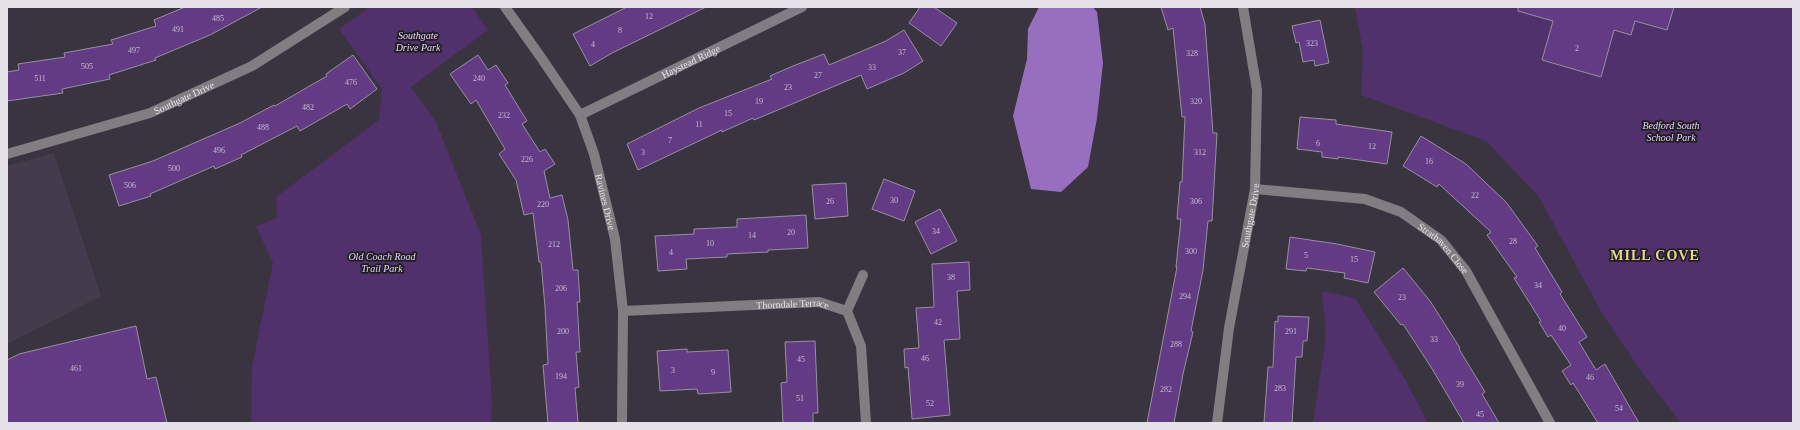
<svg xmlns="http://www.w3.org/2000/svg" width="1800" height="430" viewBox="0 0 1800 430" font-family="'Times New Roman',serif">
	<style>
		.built { fill: #443b4d }
		.green { fill: #50316b }
		.water { fill: #986fbe }
		.building { fill: #633b85; stroke: #97909e }
		.lines { fill: none; stroke-linecap: round; stroke-linejoin: round }
		.minor { stroke: #807d83; stroke-width: 10 }
		.labels { text-anchor: middle; stroke-width: 3.5; stroke-linejoin: round; paint-order: stroke }
		.number-label { font-size: 8px; fill: #c4b8cf }
		.park-label { font-size: 10px; font-style: italic; fill: #e6d1fc; stroke: #201d22 }
		.street-label { font-size: 10px; fill: #e4e1e8; stroke: #201d22 }
		.district-label { font-size: 14px; font-weight: bold; letter-spacing: 1px; fill: #e9d88a; stroke: #201d22 }
	</style>
	<rect width="100%" height="100%" fill="#3a3440"/>
	<path class="built" d="M54,153L101,296L7,344V166Z"/>
	<path class="green" d="M370,7H472L488,30L411,87L436,122L481,235L492,403L491,423H251L252,367L273,263L256,226L277,218L276,197L379,120L382,89L339,29Z
		M1355,7H1793V423H1681L1641,371L1602,313L1539,197L1486,141L1361,95L1363,52Z
		M1322,291L1355,298L1405,379L1428,423H1313L1326,337Z"/>
	<path class="water" d="M1039,7H1093L1097,12L1103,63L1097,118L1088,167L1061,192L1031,189L1013,116L1027,59L1028,29Z"/>
	<path class="building" d="M185,7H262L210,35L155,58L156,60L109,75L110,79L62,89L63,93L7,101V72L19,70L18,64L65,57L64,53L113,44L111,40L156,26L154,20Z
		M627,7H706L612,53L590,66L573,34Z
		M920,7H934L957,23L941,46L909,23Z
		M1161,7H1200L1205,24L1213,133H1217L1212,221H1208L1203,270L1191,331L1193,332L1183,374L1174,423H1147L1177,267H1176L1181,219H1177L1180,182H1182L1185,117H1182L1173,28L1168,30Z
		M1518,7H1674L1667,30L1635,21L1631,35L1614,30L1601,77L1542,60L1553,21L1518,11Z
		M1320,20L1329,63L1315,66L1314,60L1303,62L1299,42L1296,43L1292,26Z
		M904,30L923,61L904,73L867,89L861,75L754,120L753,118L722,132V130L638,170L627,144L699,108L772,79L770,76L793,66L824,54L829,65L886,41Z
		M353,55L377,89L350,109L347,104L300,131L297,126L241,155L242,157L215,169L214,166L150,194L151,196L119,206L109,175L153,161L240,123L274,105L275,106L327,76L326,74Z
		M478,55L488,70L496,65L508,83L505,85L527,121L522,124L540,152L545,149L555,164L544,171L550,198L562,195L568,220L573,270H578L580,302H577L580,352H576L579,387L575,388L578,423H548L543,365L548,364L545,307L541,262H539L533,213L524,215L516,180L499,154L505,149L476,100L471,104L450,74Z
		M1300,117L1336,120V124L1392,132L1387,164L1338,157V159L1322,157V152L1297,149Z
		M1421,136L1466,164L1506,202L1538,246L1535,248L1562,292L1560,294L1587,337L1579,342L1596,370L1605,364L1639,423H1598L1573,383L1571,385L1562,371L1571,365L1551,335L1548,337L1539,322L1541,321L1514,278L1517,277L1487,235L1491,232L1439,184L1437,187L1403,166Z
		M884,179L915,191L904,221L872,209Z
		M846,183L848,216L815,219L812,185Z
		M940,209L957,241L931,254L915,222Z
		M806,215L808,248L768,250V252L727,254V257L686,259L687,269L658,271L655,236L694,234V229L737,227V219Z
		M1290,237L1337,244L1375,252L1368,283L1344,278L1345,273L1307,268L1306,271L1286,269Z
		M969,262L970,290L957,291L960,339L944,340L950,415L912,419L908,367L905,368L904,349L919,348L916,308L934,307L932,264Z
		M1403,268L1430,301L1460,348L1459,349L1485,392L1482,394L1499,423H1464L1431,367L1403,324L1401,325L1374,292Z
		M1278,316L1309,317L1307,341H1303L1302,357H1296L1292,423H1264L1268,367H1273L1275,321L1278,322Z
		M136,326L147,379L156,377L167,423H7V360L19,354Z
		M815,341L818,413H813V423H783L781,383L787,382L785,342Z
		M687,349V352L728,350L731,392L698,394L697,389L660,391L657,351Z"/>
	<g class="lines">
		<g class="minor">
			<path id="s1" d="M505,7L540,56L580,115L594,154L615,239L623,311L622,423"/>
			<path id="s2" d="M580,115L802,7"/>
			<path id="s3" d="M7,154L150,113L252,66L345,7"/>
			<path id="s4" d="M1255,189L1365,199L1401,212L1441,240L1466,271L1550,423"/>
			<path id="s5" d="M623,311L819,302L847,311L861,346L866,423"/>
			<path d="M847,311L863,275"/>
			<path id="s6" d="M1217,423L1229,328L1255,189L1257,90L1243,7"/>
		</g>
	</g>
	<g class="labels">
		<g class="number-label">
			<text x="649" y="19">12</text>
			<text x="218" y="21">485</text>
			<text x="178" y="32">491</text>
			<text x="620" y="33">8</text>
			<text x="1312" y="46">323</text>
			<text x="593" y="47">4</text>
			<text x="1577" y="51">2</text>
			<text x="134" y="53">497</text>
			<text x="902" y="55">37</text>
			<text x="1192" y="56">328</text>
			<text x="87" y="69">505</text>
			<text x="872" y="70">33</text>
			<text x="818" y="78">27</text>
			<text x="40" y="81">511</text>
			<text x="479" y="81">240</text>
			<text x="351" y="85">476</text>
			<text x="788" y="90">23</text>
			<text x="759" y="104">19</text>
			<text x="1196" y="104">320</text>
			<text x="308" y="110">482</text>
			<text x="728" y="116">15</text>
			<text x="504" y="118">232</text>
			<text x="699" y="127">11</text>
			<text x="263" y="130">488</text>
			<text x="670" y="143">7</text>
			<text x="1318" y="146">6</text>
			<text x="1372" y="149">12</text>
			<text x="219" y="153">496</text>
			<text x="643" y="155">3</text>
			<text x="1200" y="155">312</text>
			<text x="527" y="162">226</text>
			<text x="1429" y="164">16</text>
			<text x="174" y="171">500</text>
			<text x="130" y="188">506</text>
			<text x="1475" y="198">22</text>
			<text x="894" y="203">30</text>
			<text x="830" y="204">26</text>
			<text x="1196" y="204">306</text>
			<text x="543" y="207">220</text>
			<text x="936" y="234">34</text>
			<text x="791" y="235">20</text>
			<text x="752" y="238">14</text>
			<text x="1513" y="244">28</text>
			<text x="710" y="246">10</text>
			<text x="554" y="247">212</text>
			<text x="1191" y="254">300</text>
			<text x="671" y="255">4</text>
			<text x="1306" y="258">5</text>
			<text x="1354" y="262">15</text>
			<text x="951" y="280">38</text>
			<text x="1538" y="288">34</text>
			<text x="561" y="291">206</text>
			<text x="1185" y="299">294</text>
			<text x="1402" y="300">23</text>
			<text x="938" y="325">42</text>
			<text x="1562" y="331">40</text>
			<text x="563" y="334">200</text>
			<text x="1291" y="334">291</text>
			<text x="1434" y="342">33</text>
			<text x="1176" y="347">288</text>
			<text x="925" y="361">46</text>
			<text x="801" y="362">45</text>
			<text x="76" y="371">461</text>
			<text x="673" y="373">3</text>
			<text x="713" y="375">9</text>
			<text x="561" y="379">194</text>
			<text x="1590" y="380">46</text>
			<text x="1460" y="387">39</text>
			<text x="1280" y="391">283</text>
			<text x="1166" y="392">282</text>
			<text x="800" y="401">51</text>
			<text x="930" y="406">52</text>
			<text x="1619" y="411">54</text>
			<text x="1480" y="417">45</text>
		</g>
		<g class="park-label">
			<text x="418" y="39">Southgate<tspan x="418" dy="12">Drive Park</tspan></text>
			<text x="1671" y="129">Bedford South<tspan x="1671" dy="12">School Park</tspan></text>
			<text x="382" y="260">Old Coach Road<tspan x="382" dy="12">Trail Park</tspan></text>
		</g>
		<g class="street-label">
			<text dy="4" stroke="none"><textPath href="#s2" startOffset="123">Haystead Ridge</textPath></text>
			<text dy="4" stroke="none"><textPath href="#s3" startOffset="186">Southgate Drive</textPath></text>
			<text dy="4" stroke="none"><textPath href="#s1" startOffset="222">Ravines Drive</textPath></text>
			<text dy="4" stroke="none"><textPath href="#s6" startOffset="210">Southgate Drive</textPath></text>
			<text dy="4" stroke="none"><textPath href="#s4" startOffset="205">Strathaven Close</textPath></text>
			<text dy="4" stroke="none"><textPath href="#s5" startOffset="170">Thorndale Terrace</textPath></text>
		</g>
		<g class="district-label">
			<text x="1655" y="260">MILL COVE</text>
		</g>
	</g>
	<rect width="1800" height="430" fill="none" stroke="#e4e1e8" stroke-width="16"/>
</svg>
